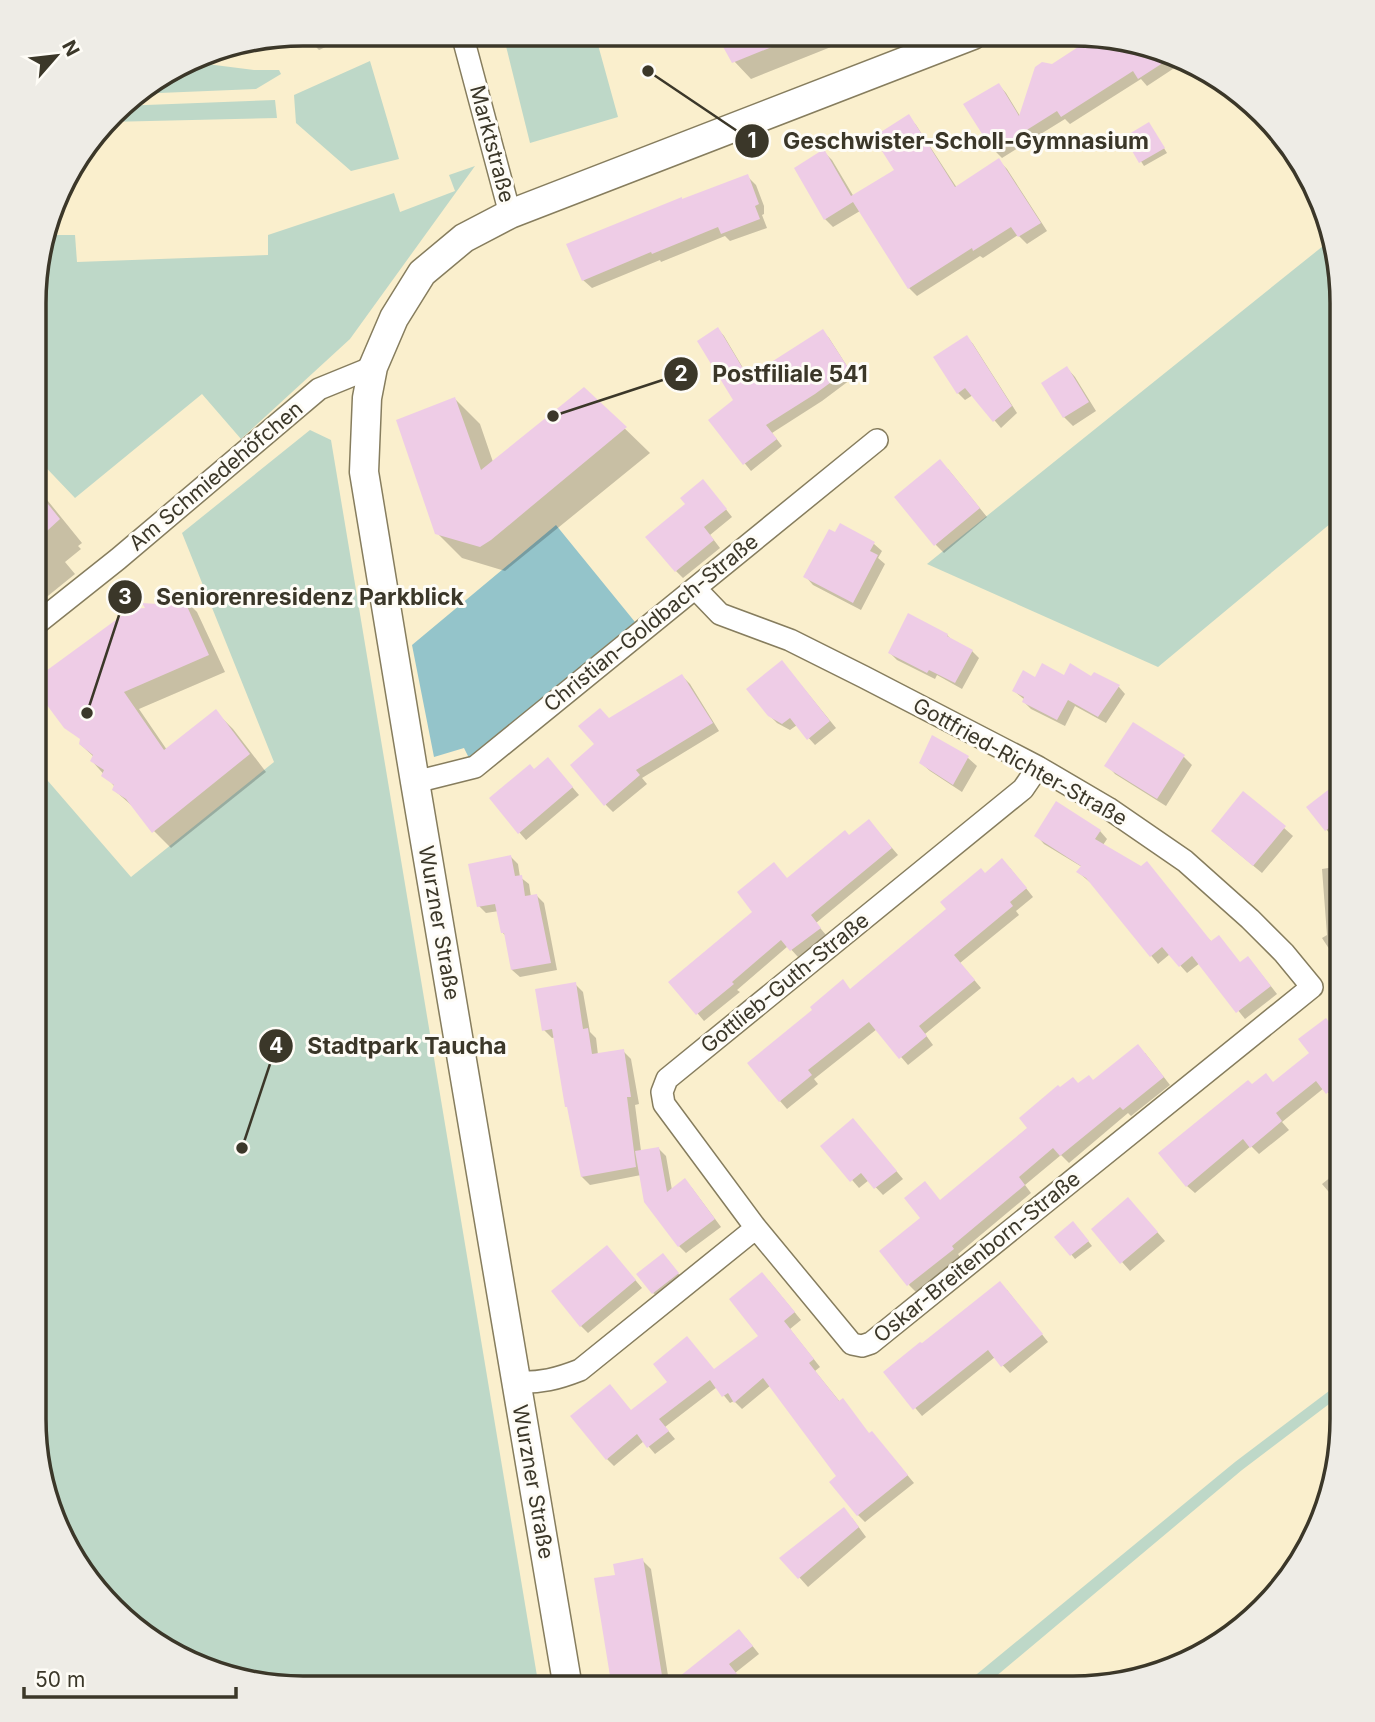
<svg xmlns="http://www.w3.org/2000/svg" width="1375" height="1722" viewBox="0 0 1375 1722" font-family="Inter,sans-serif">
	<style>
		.green { fill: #bed8c8 }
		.water { fill: #94c4ca }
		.shadow { fill: #0003 }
		.building { fill: #eecce6 }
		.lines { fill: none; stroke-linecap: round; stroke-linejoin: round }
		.minor-casing { stroke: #867d5e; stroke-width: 24 }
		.tertiary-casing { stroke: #867d5e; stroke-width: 31 }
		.minor { stroke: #fff; stroke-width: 21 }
		.tertiary { stroke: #fff; stroke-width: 28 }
		.labels { text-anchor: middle; stroke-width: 6; stroke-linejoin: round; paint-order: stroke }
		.street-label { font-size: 21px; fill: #3b3729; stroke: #fefcf6 }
		.rim { fill: none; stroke: #3b3729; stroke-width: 3.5 }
		.leader { fill: none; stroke: #3b3729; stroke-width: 2.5 }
		.callout-dot { fill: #3b3729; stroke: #fefcf6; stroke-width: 2.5 }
		.mark-label { font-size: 21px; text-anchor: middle; font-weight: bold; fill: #fff }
		.callout-label { font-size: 23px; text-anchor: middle; font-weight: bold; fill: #3b3729; stroke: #fefcf6; stroke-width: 6; stroke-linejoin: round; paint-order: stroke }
	</style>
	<rect width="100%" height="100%" fill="#faefcd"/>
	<path class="green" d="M503,34H595L618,117L530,143Z
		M370,61L399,159L351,171L296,123L294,95Z
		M191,62L254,70H279L281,74L256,89L135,94Z
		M275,100L277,118L107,122L120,106Z
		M475,166L350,339L241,439L202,394L75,498L35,456L36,267L51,221L52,235H75L77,262L268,255V235L394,193L400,212L455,191L449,175Z
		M1333,238L1342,302V514L1158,667L927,564Z
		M310,430L331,440L539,1688H284L215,1674L153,1644L69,1554L42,1489L33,1420L35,766L131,877L274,762L182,533Z
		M1341,1382V1395L1242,1470L982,1688H960L1235,1462Z"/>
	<path class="water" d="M556,525L635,622L469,758L464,748L434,757L412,645Z"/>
	<path class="shadow" d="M310,33H338L341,40L319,50L315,46Z
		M714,34L861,35L751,79L734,61L723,44Z
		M284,36L283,45L253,41Z
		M1098,36H1108L1182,63L1147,86L1141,79L1070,124L1065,119L1002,158L994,150L999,85L1006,93L1020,116L1052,65Z
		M908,117L916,125L957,188L999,161L1007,169L1047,231L1027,244L1018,235L983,258L980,256L917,296L909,288L860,211L833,227L825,219L824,152L832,160L854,197L896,171Z
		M1149,124L1167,153L1144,166L1126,138Z
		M747,176L756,185L764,206V214L762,215L767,228L730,241L725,236L661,262L660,260L592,288L583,280Z
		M718,329L724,336L749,378L822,331L829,338L854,377L822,401L772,433L782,446L751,471L710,421L736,401Z
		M967,337L973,344L1017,413L1001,428L973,395L965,400L958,393Z
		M1067,368L1075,377L1096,411L1073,426L1064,417L1044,384Z
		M584,389L650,453L505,571L462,558L437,533L455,399L480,424L493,462Z
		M948,469L987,517L944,553L936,545Z
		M35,485L82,543L78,546L81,549L65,562L75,574L38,604L40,613L35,616Z
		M709,488L732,517L710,535L720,548L683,578L676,571Z
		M841,525L874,544L882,551L878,558L885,564L861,610L813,585L806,577Z
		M180,595L197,612L225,672L139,709L167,750L216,712L233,729L266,772L171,848L154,831L138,811L114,790L115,787L92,761L94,757L80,744L88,743L66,727L35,686V681L125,615L159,605Z
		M947,635L954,642L972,651L979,658L962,689L937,675L935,679L897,660L890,653Z
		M788,669L836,728L815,745L797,725L790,730L777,723L769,715Z
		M682,676L690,684L719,731L642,778L647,784L613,812L606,805L596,745L610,720Z
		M1092,678L1119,687L1125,694L1106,723L1075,706L1065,726L1031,709L1024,702L1025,700L1014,691L1036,679Z
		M933,737L968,758L977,766L962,792L930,771L921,763Z
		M1184,757L1192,765L1166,806L1115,774L1107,765Z
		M555,767L579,795L526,840L519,832L534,771Z
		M1335,787L1341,793V825L1330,834L1308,807Z
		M875,828L898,855L816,923L826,935L798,957L788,946L737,990L740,992L704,1021L671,982L755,912L788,880L850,837Z
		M1284,828L1293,836L1262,873L1221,839Z
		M1100,831L1107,839L1103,845L1212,942L1241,964L1255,966L1277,994L1245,1019L1200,963L1187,973L1170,954L1158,964L1092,884L1078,872L1082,867L1044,844L1037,836Z
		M511,857L518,864L520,877L529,884L531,897L537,896L544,903L557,970L520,977L512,970L507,937L502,932L499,911L486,913L479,906Z
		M1341,866V967L1322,938L1327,935L1322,869Z
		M1010,868L1033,897L1016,911L1019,915L960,963L981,988L925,1034L933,1045L908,1065L877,1029L814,1079L818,1084L787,1109L780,1101L851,990L949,910L985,875Z
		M575,984L583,992L590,1032L596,1038L598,1055L623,1051L631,1059L639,1104L635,1105L641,1151L659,1149L666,1156L672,1190L685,1180L692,1188L721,1227L686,1253L679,1246L641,1175L590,1185L582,1177L556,1037L552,1038L544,1030Z
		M1333,1028L1341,1038V1095L1335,1100L1324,1088L1282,1122L1289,1130L1259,1154L1251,1146L1195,1193L1187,1186L1252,1086L1274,1083L1312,1054Z
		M1145,1053L1170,1085L1131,1116L1128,1113L1069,1163L1061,1155L1025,1185L1031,1193L958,1254L960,1257L916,1292L909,1285L941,1202L1078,1085L1094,1081Z
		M860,1128L903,1179L883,1195L869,1180L859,1188L823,1146Z
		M1341,1169V1206L1322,1184Z
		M1136,1208L1165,1241L1130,1271L1093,1229Z
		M1077,1227L1092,1246L1075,1259L1057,1237Z
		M614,1255L642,1288L588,1333L581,1326Z
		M667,1259L681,1277L657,1296L653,1293Z
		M769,1281L801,1320L790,1329L820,1367L815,1371L840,1402L870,1435L879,1441L914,1483L865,1522L858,1515L839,1476L771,1385L742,1409L734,1401L730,1403L717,1387L665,1427L675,1439L655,1454L644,1441L614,1466L607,1459L632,1412L714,1371L761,1336Z
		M1007,1290L1048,1342L1010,1373L995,1357L922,1416L885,1372Z
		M852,1518L866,1537L808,1587L782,1558Z
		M642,1560L651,1569L670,1688H601L600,1683L613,1681L617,1576Z
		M746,1638L759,1654L735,1673L748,1688H688L680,1678Z"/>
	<path class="building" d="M716,34L799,35V36L732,63Z
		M1095,36H1108L1169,59L1138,79L1133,71L1061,117L1057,111L993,151L963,104L999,83L1019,116L1035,67L1042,62L1052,64Z
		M909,114L955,187L999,158L1041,223L1018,237L1011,227L973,251L972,248L908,289L853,202L824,220L794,168L824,149L851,196L894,170L873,137Z
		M1149,122L1165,148L1139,163L1124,137Z
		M748,174L759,204L755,206L760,219L721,234L718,227L652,254L651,252L582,281L566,244L682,197V199Z
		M718,327L748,377L823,329L849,369L815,394L766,425L777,439L743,465L708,420L733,400L697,341Z
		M967,335L1012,406L993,422L965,388L957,394L933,357Z
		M1067,366L1089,402L1063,418L1041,383Z
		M584,387L627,427L491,540L480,547L435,534L396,420L455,397L481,470Z
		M940,459L980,508L934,546L894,497Z
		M703,479L727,509L704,527L714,540L675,572L645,537L685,504L680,498Z
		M35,488L60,519L35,542Z
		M840,523L875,542L870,551L878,555L853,603L803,577L829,529L835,532Z
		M181,593L209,655L124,692L164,750L216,709L250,754L152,833L126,799L112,790L114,785L101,776L104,770L90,761L93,755L79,744L80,739L64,728L35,689V679L124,614L132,613L130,609L145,608L142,603L158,604Z
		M908,613L948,634L947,636L973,650L955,683L929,670L927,673L888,653Z
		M782,660L830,721L807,740L790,718L782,724L768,716L746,689Z
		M1042,663L1064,675L1070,663L1091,676L1094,672L1120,685L1098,717L1068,700L1057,720L1022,702L1024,697L1012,691L1023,670L1035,677Z
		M682,674L713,723L636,770L640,775L604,806L570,765L594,744L578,726L600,708L609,718Z
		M1133,722L1185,755L1157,799L1104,766Z
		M932,735L969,756L953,785L919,763Z
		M548,757L573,787L518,834L489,798L530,764L534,769Z
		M1341,780V819L1325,831L1306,807Z
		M1243,791L1286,826L1253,866L1211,831Z
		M1056,801L1101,830L1095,839L1141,866L1147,861L1211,941L1219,935L1240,962L1248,956L1271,986L1236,1013L1192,956L1179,967L1162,947L1150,957L1086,878L1076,872L1081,866L1034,836Z
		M869,819L892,848L811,915L821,928L790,951L781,940L732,982L734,984L696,1015L668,982L752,912L737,892L774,862L787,878L845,830L849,835Z
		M511,855L515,876L522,875L525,896L537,894L551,963L511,970L504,933H501L495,904L477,907L468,864Z
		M1002,858L1027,888L1010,902L1013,906L954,955L975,980L919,1026L927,1036L899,1059L869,1022L808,1070L812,1075L779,1102L747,1063L812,1010L810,1007L843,979L850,989L946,909L940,902L981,868L985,873Z
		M576,982L583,1029L588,1028L592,1054L624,1049L631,1097H627L636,1167L581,1177L567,1107H565L552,1029L542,1031L535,989Z
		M1326,1018L1341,1037V1081L1326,1094L1316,1081L1276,1113L1282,1121L1250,1148L1243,1139L1186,1187L1158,1153L1248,1080L1252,1084L1266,1073L1273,1082L1309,1053L1298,1039Z
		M1138,1044L1164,1077L1123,1110L1120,1107L1060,1156L1053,1148L1019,1177L1025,1185L952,1246L954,1249L907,1286L879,1251L920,1218L904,1198L925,1181L940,1200L1027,1128L1019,1118L1058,1085L1060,1087L1073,1077L1078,1083L1089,1075L1093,1080Z
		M853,1118L897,1171L874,1189L861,1173L850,1182L820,1146Z
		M659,1147L667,1192L685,1178L715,1219L678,1247L644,1202L635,1151Z
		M1128,1197L1158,1232L1120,1264L1091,1229Z
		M1073,1221L1089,1241L1070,1256L1054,1237Z
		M607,1245L636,1280L580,1327L551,1291Z
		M663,1253L679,1273L652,1294L636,1274Z
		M762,1272L795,1312L784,1321L814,1359L809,1363L839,1401L843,1398L869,1433L872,1431L908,1475L857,1516L829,1482L836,1476L763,1378L734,1403L728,1393L722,1397L710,1380L659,1419L669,1431L647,1448L637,1434L606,1460L570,1416L610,1384L631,1410L667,1382L653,1364L687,1336L714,1369L758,1336L729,1299Z
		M1000,1281L1043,1334L1001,1367L988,1350L913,1410L883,1372L920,1342L922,1343Z
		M844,1507L859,1527L798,1579L779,1558Z
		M643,1558L664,1688H612L594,1578L615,1575L613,1564Z
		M739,1629L753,1646L729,1664L748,1688H665Z"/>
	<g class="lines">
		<g class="minor-casing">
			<path id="minor" d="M462,34L510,214
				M695,588L720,614L790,640L864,677L1038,767L1108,808L1185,861L1250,919L1284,953L1312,987L871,1343L862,1346L852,1344L756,1228L664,1104L662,1092L667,1079L1023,789L1038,767
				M35,625L118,559L319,389L373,367
				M415,782L475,767L877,440
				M516,1382C541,1383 557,1379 580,1370L756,1228"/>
		</g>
		<g class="tertiary-casing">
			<path id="tertiary" d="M568,1688L415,782L364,472L367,398L373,367L394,318L422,273L464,238L510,214L973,35"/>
		</g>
		<use href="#minor" class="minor"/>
		<use href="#tertiary" class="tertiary"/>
	</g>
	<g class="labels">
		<g class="street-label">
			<text transform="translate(492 144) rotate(75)" y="7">Marktstraße</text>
			<text transform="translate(216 476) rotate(-40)" y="7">Am Schmiedehöfchen</text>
			<text transform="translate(651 623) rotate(-39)" y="7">Christian-Goldbach-Straße</text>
			<text transform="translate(1020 762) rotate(29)" y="7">Gottfried-Richter-Straße</text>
			<text transform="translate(439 923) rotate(80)" y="7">Wurzner Straße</text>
			<text transform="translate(785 983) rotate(-39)" y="7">Gottlieb-Guth-Straße</text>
			<text transform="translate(977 1257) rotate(-39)" y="7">Oskar-Breitenborn-Straße</text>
			<text transform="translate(533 1482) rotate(80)" y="7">Wurzner Straße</text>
		</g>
	</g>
	<path d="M0 0H1375V1722H0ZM303 46H1073A257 257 0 0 1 1330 303V1419A257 257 0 0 1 1073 1676H303A257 257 0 0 1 46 1419V303A257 257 0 0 1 303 46Z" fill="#eeece6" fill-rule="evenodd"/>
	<path class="rim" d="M303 46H1073A257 257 0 0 1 1330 303V1419A257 257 0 0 1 1073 1676H303A257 257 0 0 1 46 1419V303A257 257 0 0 1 303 46Z"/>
	<path class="leader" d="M648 71L752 141M553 416L681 374M87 713L125 597M242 1148L276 1046"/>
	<g class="callout-dot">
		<circle cx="648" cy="71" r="7"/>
		<circle cx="553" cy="416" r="7"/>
		<circle cx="87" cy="713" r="7"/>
		<circle cx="242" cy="1148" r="7"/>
		<circle cx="752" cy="141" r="18"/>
		<circle cx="681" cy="374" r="18"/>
		<circle cx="125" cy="597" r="18"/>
		<circle cx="276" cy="1046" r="18"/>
	</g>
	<g class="mark-label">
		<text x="752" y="148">1</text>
		<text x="681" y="381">2</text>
		<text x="125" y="604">3</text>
		<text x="276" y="1053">4</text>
	</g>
	<g class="callout-label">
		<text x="966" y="149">Geschwister-Scholl-Gymnasium</text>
		<text x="790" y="382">Postfiliale 541</text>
		<text x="310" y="605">Seniorenresidenz Parkblick</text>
		<text x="407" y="1054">Stadtpark Taucha</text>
	</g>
	<g transform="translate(56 56) rotate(62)" stroke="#fefcf6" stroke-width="5" paint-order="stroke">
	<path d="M0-5L12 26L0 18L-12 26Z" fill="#3b3729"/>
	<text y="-10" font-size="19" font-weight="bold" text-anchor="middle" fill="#3b3729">N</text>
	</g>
	<path d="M24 1687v10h212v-10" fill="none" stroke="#3b3729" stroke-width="3.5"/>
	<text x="35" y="1687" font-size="21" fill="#3b3729" stroke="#fefcf6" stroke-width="5" paint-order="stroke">50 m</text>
</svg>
